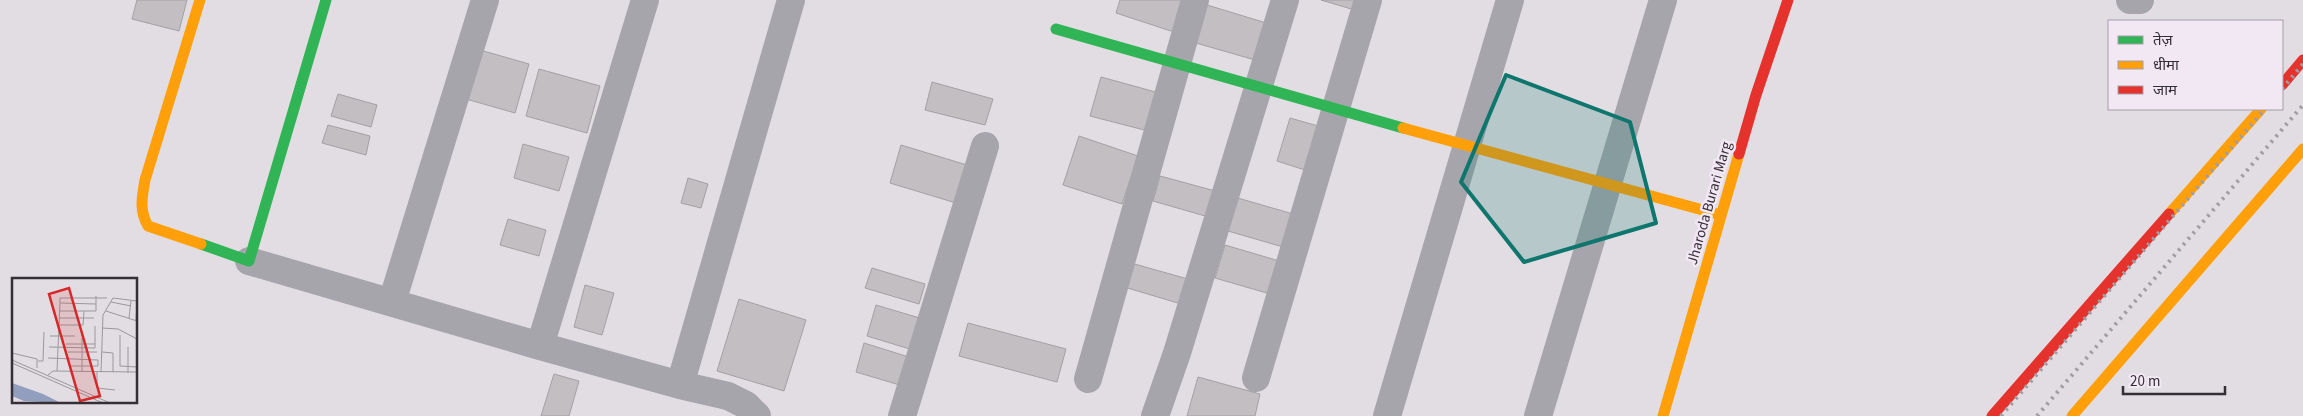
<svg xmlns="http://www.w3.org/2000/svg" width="2303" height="416" viewBox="0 0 2303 416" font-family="'Source Sans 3','Noto Sans Devanagari',sans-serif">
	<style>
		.building { fill: #c3bec2; stroke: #a49fa3 }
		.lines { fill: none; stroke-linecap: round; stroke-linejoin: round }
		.street { stroke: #a6a5ac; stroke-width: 28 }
		.fast { stroke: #30b455; stroke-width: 11 }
		.slow { stroke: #ff9f0a; stroke-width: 11 }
		.jam { stroke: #e5322d; stroke-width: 11 }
		.rail { stroke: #a19ea3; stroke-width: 4; stroke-dasharray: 2.5 5; stroke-linecap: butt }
		.marked { fill: #0f766e; fill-opacity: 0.2; stroke: #0f766e; stroke-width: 4; stroke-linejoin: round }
		.labels { text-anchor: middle; stroke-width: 5; stroke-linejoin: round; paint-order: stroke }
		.street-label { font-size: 15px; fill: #332f34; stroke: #f1e8f4 }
		.inset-road { fill: none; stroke: #9c979d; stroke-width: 1 }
		.view { fill: #d62828; fill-opacity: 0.15; stroke: #d62828; stroke-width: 2.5 }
		.inset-edge { fill: none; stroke: #332f34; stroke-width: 2.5 }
	</style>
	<rect width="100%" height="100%" fill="#e2dde3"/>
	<path class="building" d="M137,0H187L179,31L132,19Z
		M1120,0H1184L1174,32L1116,13Z
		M1321,0H1361L1358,11Z
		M1207,5L1273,25L1262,62L1196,43Z
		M480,50L529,64L515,113L466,99Z
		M539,69L600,86L587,133L526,116Z
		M1101,77L1163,94L1152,132L1090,116Z
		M932,82L993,99L985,125L925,110Z
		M338,94L377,105L371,127L331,116Z
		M1290,118L1325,128L1311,172L1277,161Z
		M328,125L370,136L366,155L322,143Z
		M1079,136L1138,156L1122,204L1063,185Z
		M523,144L569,157L559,191L514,178Z
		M901,145L967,165L956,203L890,183Z
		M1160,176L1219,192L1212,218L1153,201Z
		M688,178L708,184L701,208L681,203Z
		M1231,196L1300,216L1290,249L1221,229Z
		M508,219L546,230L539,256L500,245Z
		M1225,245L1286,263L1277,296L1215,278Z
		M1131,263L1195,281L1188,306L1124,287Z
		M872,268L925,284L919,304L865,288Z
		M585,285L614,293L602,335L574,327Z
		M739,299L806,320L784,391L717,371Z
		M876,305L923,319L913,350L867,336Z
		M968,323L1066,349L1057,382L959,356Z
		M864,343L912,358L903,386L856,372Z
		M554,374L579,381L569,416H541Z
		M1198,377L1260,394L1255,416H1187Z"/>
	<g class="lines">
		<path class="street" d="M2130,0H2140
			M249,261L540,346L680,385L728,396L746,405L757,416
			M392,302L485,0
			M540,346L645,0
			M1256,378L1368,0
			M1088,379L1195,0
			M680,385L791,0
			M902,416L985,146
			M1155,416L1177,353L1285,0
			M1387,416L1510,0
			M1538,416L1663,0"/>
		<path class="fast" d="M1056,29L1403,128
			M201,244L249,261L326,0"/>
		<path class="slow" d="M200,0L145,180C142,197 139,211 148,226L201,244
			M1403,128L1721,215
			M2169,214L2261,109
			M1663,416L1739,154
			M2072,416L2303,149"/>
		<path class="jam" d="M2282,85L2303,60
			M1739,154L1756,95L1788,0
			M1992,416L2169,214"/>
		<path class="rail" d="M2282,89L2303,64
			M2001,416L2265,109
			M2037,416L2303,105"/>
	</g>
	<path class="marked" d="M1506,75L1630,122L1656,223L1524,262L1461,182Z"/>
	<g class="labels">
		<g class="street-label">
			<text transform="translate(1709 203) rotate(-74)" y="5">Jharoda Burari Marg</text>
		</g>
	</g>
	<g transform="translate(12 278)">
		<rect width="125" height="125" fill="#e2dde3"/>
		<path d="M0,105L31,116L49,125L12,123L0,118Z" fill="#929ebe"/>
		<path class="inset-road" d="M99,24L119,28M84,26L48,25V20H95M48,33H84V18M94,33L125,43M48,40H82M117,40L119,23M124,42L125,25M48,47H71L72,33M90,50L106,51L125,61M108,57V88L125,89M38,58H63M70,60V94M54,66H83M37,69L83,70V48M56,74H85M90,74L101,75V94M0,75L25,81V90M36,80L86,82V88H57M0,82L98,125M26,83H31L32,54M0,85L91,125M45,93L48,25M85,94V110L103,112M89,94L91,37L101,20L125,23M116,95V69M36,97L41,93L125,94"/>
		<path class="view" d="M57,10L88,118L68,123L37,16Z"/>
		<rect width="125" height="125" class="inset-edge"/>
	</g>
	<rect x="2108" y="20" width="175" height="90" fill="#f1e8f4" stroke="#a59ea7"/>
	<rect x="2118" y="36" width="25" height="8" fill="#30b455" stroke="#a59ea7"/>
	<text x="2153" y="45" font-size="15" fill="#332f34">तेज़</text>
	<rect x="2118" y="61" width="25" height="8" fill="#ff9f0a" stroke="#a59ea7"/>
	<text x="2153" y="70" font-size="15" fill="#332f34">धीमा</text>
	<rect x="2118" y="86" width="25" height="8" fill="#e5322d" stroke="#a59ea7"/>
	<text x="2153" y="95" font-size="15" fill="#332f34">जाम</text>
	<path d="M2123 386v8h102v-8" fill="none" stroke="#332f34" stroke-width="2.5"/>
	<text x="2130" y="386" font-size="15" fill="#332f34" stroke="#f1e8f4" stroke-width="4" paint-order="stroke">20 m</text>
</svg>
